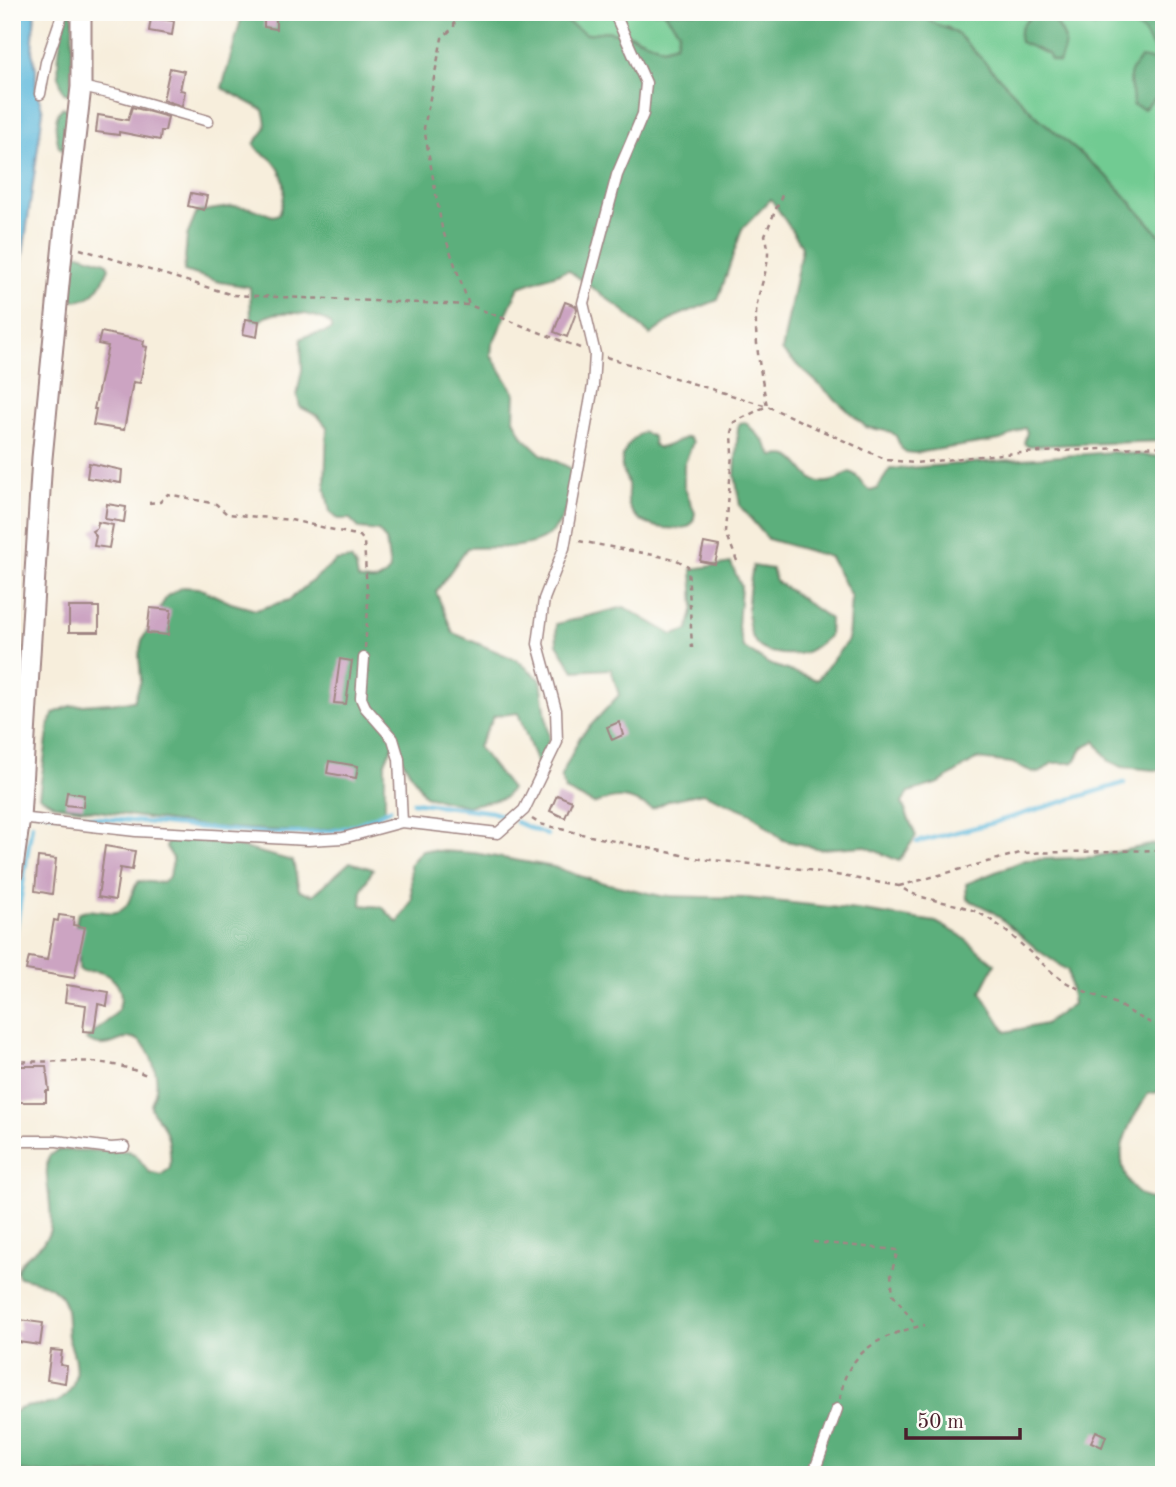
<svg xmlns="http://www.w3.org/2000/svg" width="1176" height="1487" viewBox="0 0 1176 1487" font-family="'Old Standard TT',serif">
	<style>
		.green { fill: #71cb92; stroke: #5e755e; stroke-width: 2 }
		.forest { fill: #5caf7c; stroke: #536754; stroke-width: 2 }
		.water { fill: #5eb9dc; stroke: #546c84; stroke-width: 2 }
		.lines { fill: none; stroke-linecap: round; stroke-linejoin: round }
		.stream { stroke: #5eb9dc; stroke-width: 4.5 }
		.building { fill: #cca4c2 }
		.service-casing { stroke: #a08684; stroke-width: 13 }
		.minor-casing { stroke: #a08684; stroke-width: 23 }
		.path { stroke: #a08684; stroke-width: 2.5; stroke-dasharray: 5 5; stroke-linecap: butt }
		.service { stroke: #fff; stroke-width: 10 }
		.minor { stroke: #fff; stroke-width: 19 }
	</style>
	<rect width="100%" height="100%" fill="#fdfcf7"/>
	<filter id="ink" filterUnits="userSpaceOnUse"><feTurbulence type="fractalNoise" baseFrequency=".0143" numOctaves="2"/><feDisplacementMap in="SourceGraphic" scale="14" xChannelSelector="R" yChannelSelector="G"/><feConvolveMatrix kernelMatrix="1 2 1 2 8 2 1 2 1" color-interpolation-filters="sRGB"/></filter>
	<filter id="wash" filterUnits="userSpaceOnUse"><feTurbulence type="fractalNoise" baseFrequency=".00686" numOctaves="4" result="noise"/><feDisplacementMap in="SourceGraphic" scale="28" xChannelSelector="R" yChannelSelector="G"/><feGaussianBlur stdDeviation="1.57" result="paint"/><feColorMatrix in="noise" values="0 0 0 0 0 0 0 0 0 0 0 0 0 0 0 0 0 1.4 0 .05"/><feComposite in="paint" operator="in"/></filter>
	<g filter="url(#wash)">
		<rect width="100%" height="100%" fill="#f7eedc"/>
		<path class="green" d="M535,12H664L679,31L676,44L663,48L632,35L606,31L587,34L560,18Z
			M921,12H1164V240L1112,181L1034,114L949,28L927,22Z"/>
		<path class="forest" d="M71,12L73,13L71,95L64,93C53,73 60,34 68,14Z
			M243,12H535L560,18L586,34L606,31L632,36L663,48L676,44L679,31L664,12H921C931,27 945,25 959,35L1034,114L1112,181L1164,240V441L1027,446L1024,443L1027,432L1025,428C1019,429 1008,438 1000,440L915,453L906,452L901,448L896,436L891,432L866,427L782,351L802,246L771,199L742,229L718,300L675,317L650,335L624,311L568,270L519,287L492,345L491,355L515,394L514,419L523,437L541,454L572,469C574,480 571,490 568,501C556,555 511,546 467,548L436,592L453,633L517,660L541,680L549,739L538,767L518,713L494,716L478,747L511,789L504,798L467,806L425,796L393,745L385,762V809L369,825L301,832L211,827L55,805L39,796L49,725L54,713L70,706L134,701L141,680L139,655L142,640L167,596L183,587L199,588L231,603L256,610L289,600L336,561L351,559L356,567L358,579C373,583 381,582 390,570L386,540L378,531L360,529L350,519H338L330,512L325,487L327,427L318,416L300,407L297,394L302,370L301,339C310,331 323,337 331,329V324C316,312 272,307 259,322H254L251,317L250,287L220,282L184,271L187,236L197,212L235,206L251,208L273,216L279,214C286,197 288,178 274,162C268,154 258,154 254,144C265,128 269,131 263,110L222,88Z
			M1077,12H1164V45L1155,51L1143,31L1125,22L1093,26Z
			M1034,14L1051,17C1066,37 1069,39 1059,63L1051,60L1048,54L1020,42C1017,28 1024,23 1034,14Z
			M1141,58L1158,61L1164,69V89L1144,109L1133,105C1133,82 1122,78 1141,58Z
			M63,107L70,111L67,150L64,151L59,147C56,135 52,116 63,107Z
			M76,253L106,262L109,268C102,284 95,300 75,301L68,295L71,260Z
			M745,422L762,439L773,456C779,456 784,454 789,456C807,465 806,490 836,480C841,478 845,474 850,472C861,476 861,486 871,491L877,489L890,469L908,468L1112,452L1164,457V771L1122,767L1109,761L1095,741L1083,747L1076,760L1072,763H1052L1040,773L1033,772L1012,763L977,759L939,783L909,792L902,803L916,836L899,861L864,846L820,849L783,840L751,813L703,793L670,800L652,809C629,797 619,794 594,804L565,790L561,776L580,737L619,695L611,669L574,671L557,644L556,624L624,607L673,635L688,630L694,607L692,569L731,563L741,586L738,627L743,647L769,664L817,680L848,640L851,597L830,557L768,539L740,506L735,475L738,427L740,423Z
			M643,432L653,437L654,445L658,448C669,447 677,440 688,437L693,442L684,465V486L695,513L693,522L688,527C668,531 638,528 629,506C626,498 629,492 628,484C627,478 623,474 622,468C620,452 631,439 643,432Z
			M753,566L772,569L776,581L830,619L829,636C812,651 805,656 782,654C775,653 766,652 761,648C741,634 749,586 753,566Z
			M176,838L240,847L293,861L299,890L313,895L350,862L373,869L362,889L361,905L382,907L398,923L412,900L410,864L422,850L474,853L554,867L592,880L661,896L746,898L857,910L936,922L960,935L995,964L981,992L1006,1032L1045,1024L1073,1004L1068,971L1039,951L992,911L967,899L966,884L1025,860L1093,857L1164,842V1091L1148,1094C1138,1109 1125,1130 1122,1148C1119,1173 1134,1205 1164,1198V1475H54L12,1470V1414C28,1399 53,1412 67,1394C74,1386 77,1374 75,1363C75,1354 70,1346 68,1337C66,1323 69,1305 59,1294C49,1284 33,1280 19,1277L17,1271C23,1253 46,1249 50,1229C54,1203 42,1179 49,1156L57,1150L128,1151L136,1155L149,1172L161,1175L170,1168C171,1154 170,1138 163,1126C160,1119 153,1115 151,1108C150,1101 154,1099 155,1093C160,1078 151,1046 136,1039C122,1032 109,1055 86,1040C93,1032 114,1018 118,1010C129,985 106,967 83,972L79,969V952L73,940L78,913C91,904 114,921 126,906C132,898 132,888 139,881C164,883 170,887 173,858L166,847L167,842Z"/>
		<path class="water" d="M12,12H35L32,52L36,68V90L43,111L22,262L12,394Z"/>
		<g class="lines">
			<path class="stream" d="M413,802L492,812L505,817
				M35,810C81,818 128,820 174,825C225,830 279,837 330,831C351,828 371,819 390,809
				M516,822L547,835
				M917,842L989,824L1124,783
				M12,955L32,824"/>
		</g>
		<g id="blocks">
			<path class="building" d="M264,16H276V29L264,27Z
				M151,18L174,21L172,35L149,31Z
				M170,68L184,71L180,90L185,91L182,106L163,100Z
				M132,107L168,117L165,131H161L160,140L119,132V135L96,132L98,115L128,120Z
				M191,193L207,196L204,210L188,206Z
				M565,302L576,306L577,310L567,337L554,332Z
				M246,319L259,321L257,337L243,334Z
				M101,332L144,341L143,346L147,347L140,383L133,382L124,430L93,425L96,409H94L108,346L98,344Z
				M89,463L122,470L121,483L87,478Z
				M107,504L126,507L124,522L105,519Z
				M98,522L113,525L109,548L94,546L96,536L92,531L97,528Z
				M704,543L719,546L715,564L700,561Z
				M69,607H99V632H69Z
				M150,608L171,610L168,635L147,633Z
				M340,659L352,661L346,704L334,703Z
				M619,722L623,735L612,740L607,727Z
				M329,761L358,766L356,778L327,773Z
				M67,792L84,795L83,807L65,805Z
				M557,795L572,801L565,818L550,811Z
				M105,846L135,851L132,870L120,868L115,900L98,897Z
				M38,857L56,859L52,894L35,891Z
				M59,915L74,917L73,925L85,927L74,978L26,970L29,957L47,960L54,920L58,921Z
				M67,985L109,992L107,1006L98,1004L94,1032L83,1031L86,1005L65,1002Z
				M12,1066H46L49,1091H46V1102H14Z
				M20,1320L43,1323L40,1345L18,1342V1338L13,1333L19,1330Z
				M51,1350L62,1351L60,1365L67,1366L65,1383L47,1380Z
				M1096,1431L1106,1436L1102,1447L1091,1442Z"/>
		</g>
	</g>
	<g filter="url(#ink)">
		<use href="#blocks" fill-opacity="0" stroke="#a08684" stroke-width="2"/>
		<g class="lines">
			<g class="service-casing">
				<path id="service" d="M81,87L118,95L208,121
					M40,94L46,62L63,12
					M364,658L361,698L365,707L393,739L399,759L402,822
					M20,818L136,831L308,840L343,838L402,822L498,833L524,810L557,742L556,710L538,644L544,599L564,548L593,386L595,354L583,303L617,175L643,114L646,83L614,12
					M12,1141H57L111,1148L124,1147
					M813,1475L837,1409"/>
			</g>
			<g class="minor-casing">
				<path id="minor" d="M12,874L20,818L42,458L63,243L81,87V12"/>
			</g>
			<path class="path" d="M455,12L454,27L442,38L424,128L442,228L469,305
				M80,249L233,295L469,305L580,348
				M606,357L767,406L887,460L915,463L1001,454L1164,446
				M149,503L160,502L168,494L216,504L227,514L291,520L360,536L364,541L368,609L365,648
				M579,541L675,559L688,566L692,648
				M737,561L726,532L732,454L731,433L734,422L767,406C761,376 755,345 756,314C757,286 775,263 765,235L782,195
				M532,819L540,824L590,836L701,859L802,869L899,886C923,903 953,900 979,913C1009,929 1032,956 1058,977C1076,990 1097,995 1116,1004C1133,1013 1145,1022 1164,1028
				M899,886L1020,853L1164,850
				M12,1061C64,1064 99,1054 149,1076
				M813,1242L898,1250L891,1274L893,1294L917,1327
				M840,1399C842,1391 843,1380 847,1373C863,1342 894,1332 925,1325"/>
			<use href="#service" class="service"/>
			<use href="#minor" class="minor"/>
		</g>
	</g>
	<rect width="1176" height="1487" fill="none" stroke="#fdfcf7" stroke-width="42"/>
	<path d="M906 1428v10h114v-10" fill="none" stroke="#4a1f2b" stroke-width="3.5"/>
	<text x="917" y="1428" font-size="21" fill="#4a1f2b" stroke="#fdfcf7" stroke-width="5" paint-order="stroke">50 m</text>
</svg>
